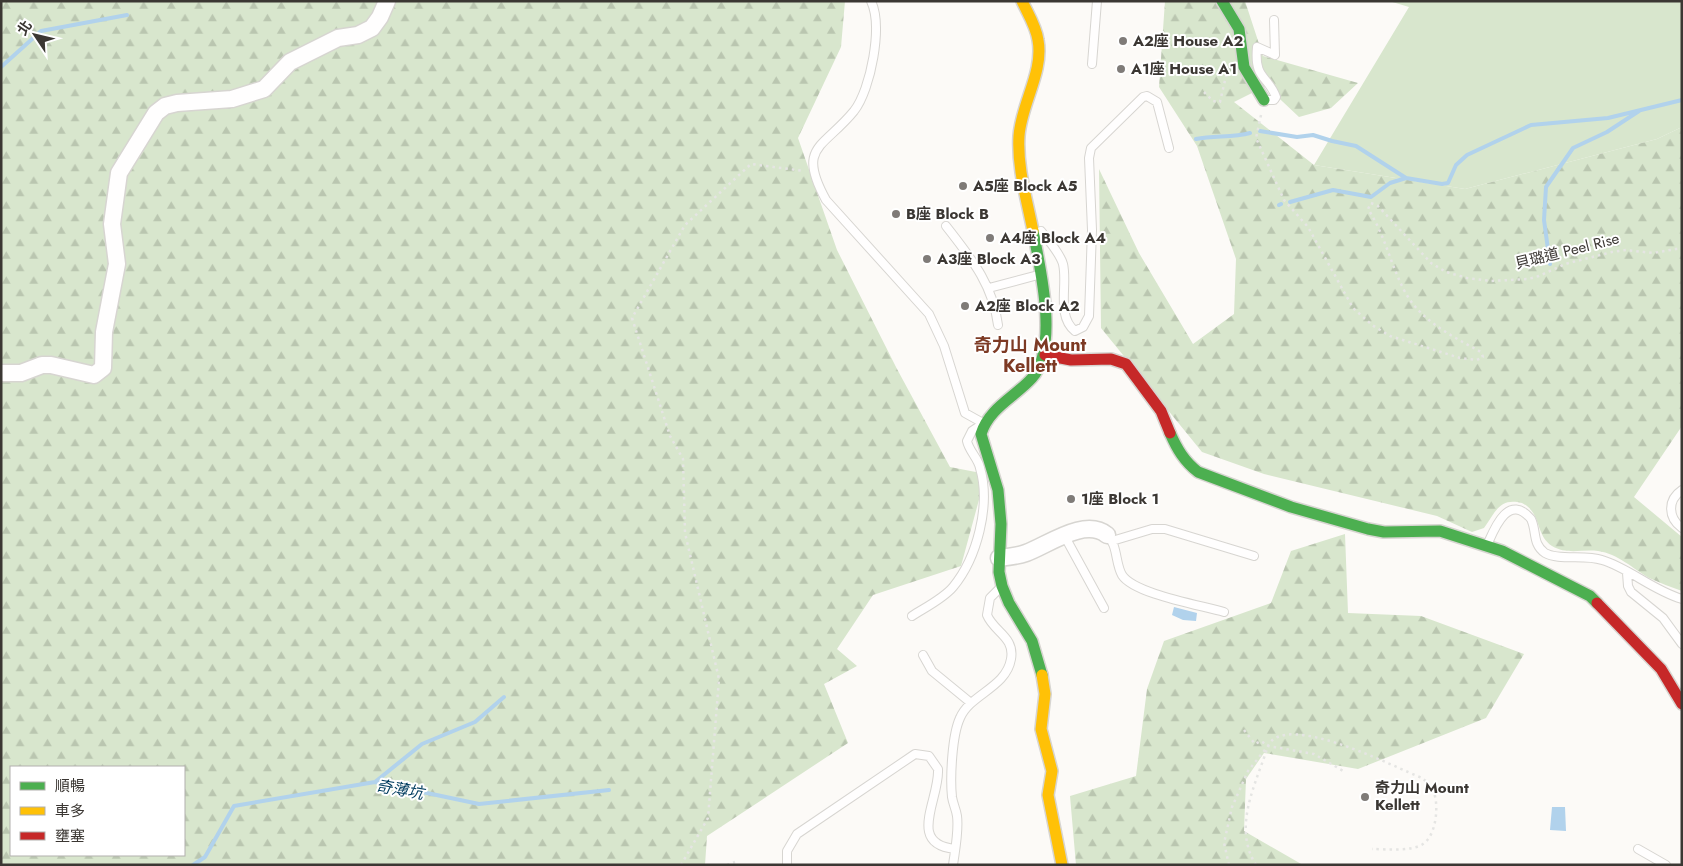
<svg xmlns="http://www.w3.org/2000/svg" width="1683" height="866" viewBox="0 0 1683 866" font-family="Jost,'Noto Sans TC',sans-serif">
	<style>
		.grass { fill: #d8e6cd }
		.forest { fill: url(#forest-firs); fill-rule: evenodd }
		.water { fill: #b1d2ec }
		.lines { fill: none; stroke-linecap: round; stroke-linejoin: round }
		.stream { stroke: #b1d2ec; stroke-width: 4 }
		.lane-casing { stroke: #d7d5d1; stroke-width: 10 }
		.street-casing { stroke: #d7d5d1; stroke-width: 19 }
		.fast-casing { stroke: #d7d5d1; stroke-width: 14 }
		.slow-casing { stroke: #d7d5d1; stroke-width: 14 }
		.jam-casing { stroke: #d7d5d1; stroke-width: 14 }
		.path { stroke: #e5e5e3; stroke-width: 2.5; stroke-dasharray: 2.5 4; stroke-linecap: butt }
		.lane { stroke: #fffefe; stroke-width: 8 }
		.street { stroke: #fffefe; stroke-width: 16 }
		.fast { stroke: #4caf50; stroke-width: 11 }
		.slow { stroke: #ffc107; stroke-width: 11 }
		.jam { stroke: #c62828; stroke-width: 11 }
		.poi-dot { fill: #7f7b78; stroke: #fff; stroke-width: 2 }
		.labels { text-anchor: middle; stroke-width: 4; stroke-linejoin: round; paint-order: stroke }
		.poi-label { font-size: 15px; font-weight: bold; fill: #3b3733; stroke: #fff; text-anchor: start }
		.street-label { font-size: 15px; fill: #3b3733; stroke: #fff }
		.water-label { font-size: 16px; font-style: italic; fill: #003c5f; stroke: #fff }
		.quarter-label { font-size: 18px; font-weight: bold; fill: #7d3a24; stroke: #fff }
	</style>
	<defs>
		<pattern id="forest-firs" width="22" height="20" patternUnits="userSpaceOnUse" patternTransform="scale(1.25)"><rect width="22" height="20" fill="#d8e6cd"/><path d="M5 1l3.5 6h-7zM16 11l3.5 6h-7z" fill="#bac6b0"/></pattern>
	</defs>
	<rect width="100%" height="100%" fill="#fcfaf7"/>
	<path class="grass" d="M1389,1H1682V127L1657,139L1465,189L1314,165L1409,7Z"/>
	<path class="forest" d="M1,1H845L841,47L798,138L837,250L897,369L950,467L986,474L961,566L873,595L837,649L857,666L824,684L848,743L707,836L705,865H1ZM11,767H184V855H11Z
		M1165,1H1245L1263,56L1358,83L1331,108L1299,117L1266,86L1234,102L1314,165L1465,189L1657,139L1682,127V426L1634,497L1682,537V591C1671,587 1660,583 1649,578C1632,568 1618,554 1598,551C1582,549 1567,555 1552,546C1535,535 1542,513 1522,503C1499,497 1495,513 1484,528L1472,532L1437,516L1264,474L1202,452L1101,328L1099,169L1139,253L1193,344L1234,314L1236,259L1197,146L1159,87Z
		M1345,534L1348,613L1421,616L1524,654L1486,718L1358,769L1264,753L1246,779L1244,831L1303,865H1076L1070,796L1136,776L1147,689L1164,641L1271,603L1291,551Z"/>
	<path class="water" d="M1174,607L1197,613L1196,621L1183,620L1172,615Z
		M1552,807H1565L1566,831L1550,830Z"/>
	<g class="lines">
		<path class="stream" d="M1,67L41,31L127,15
			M1260,131L1297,137L1313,135L1332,141L1356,146L1406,178L1442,184L1448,183L1456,165L1467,155L1531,125L1608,118L1682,100
			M1196,139C1214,135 1232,138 1250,133
			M1290,202L1333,190L1371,197L1390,183L1406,178
			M1279,205L1281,204
			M1550,264L1544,220L1546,187L1573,148L1607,132L1639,111
			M375,782L422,744L475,722L504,697
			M193,865L205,857L234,806L375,782L479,804L609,790"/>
		<g class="lane-casing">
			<path id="lane" d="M871,1C883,26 871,89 854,111C824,148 796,146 826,200L929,314L944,346L965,413L983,423
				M1092,64L1097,1
				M1266,100H1274L1276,97C1268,75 1254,80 1257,47L1275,55L1274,20
				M946,226C970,257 993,284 998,325
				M1041,231C1048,240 1060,253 1063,264C1068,285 1056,316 1075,331L1083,327L1089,316L1092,230L1089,158L1091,148L1143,97L1147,96L1157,102L1169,148
				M989,288L1038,275
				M1682,490C1667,500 1668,518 1682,528
				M1064,535L1104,608
				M1107,535C1118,545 1115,563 1122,575C1134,594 1200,605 1224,612
				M1112,541L1152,529H1165L1254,556
				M1488,543C1495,527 1509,493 1531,519C1537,531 1532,544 1545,553C1559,561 1585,554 1602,560C1629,568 1652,590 1682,599
				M1627,573L1628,586L1631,592L1663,618L1682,644
				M912,616C924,608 943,599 953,587C977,558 991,505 980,468C978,458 969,451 967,441L972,431L978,427
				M923,655L932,671L971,703
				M1638,849L1666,865
				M787,865V851L797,834L915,754L929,756L938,769C940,799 906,844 955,849
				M953,865C955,850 959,831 957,816C956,809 953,804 952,797C950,778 952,735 960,718C970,694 1006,688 1011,659C1015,637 994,632 987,615L990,598L1001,587"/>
		</g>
		<g class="street-casing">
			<path id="street" d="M1,373H21L42,365H51L94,375L103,368L104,332L117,264L112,224L119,173L156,113L165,106L177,103L232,99L264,89L290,62L338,38L358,35L372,28L380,17L387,1
				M999,558C1008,557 1018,556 1026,553C1048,545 1085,517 1107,535"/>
		</g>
		<g class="fast-casing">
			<path id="fast" d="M1222,1L1239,29L1244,67L1264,100
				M1033,231C1040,267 1059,347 1032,378C1015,397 989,408 981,434L998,490L1001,524L999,572L1002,586L1009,603L1032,641L1042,675
				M1170,433C1177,449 1184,461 1198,472L1291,507L1368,529L1384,532L1440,531L1502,551L1590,596L1597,603"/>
		</g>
		<g class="slow-casing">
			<path id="slow" d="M1022,1C1028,14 1036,26 1038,40C1044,72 1021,104 1019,136C1017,168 1027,200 1033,231
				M1042,675L1045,694L1041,729L1052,771L1048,795L1062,865"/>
		</g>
		<g class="jam-casing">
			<path id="jam" d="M1045,355L1071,360L1111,359L1126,364L1161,411L1170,433
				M1597,603L1661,669L1682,704"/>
		</g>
		<path class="path" d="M1204,92L1213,101L1220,102L1226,76H1229
			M1261,115L1256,138L1284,200L1308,227L1353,308L1372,325L1390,336L1460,358L1477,360L1483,357L1481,352C1452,336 1420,321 1404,290C1390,263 1385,235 1368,209L1371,203L1378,206L1431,263L1446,272L1467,278L1491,281L1528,279L1539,276L1565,264L1612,252L1626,250L1653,253L1682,248
			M1244,730L1255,744L1261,741L1268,746
			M681,865L708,818L719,679L685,533L683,459L670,436L632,318L685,225L751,164L804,171
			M727,865L735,862
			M1229,865L1224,843L1232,807L1248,771L1268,746L1314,754L1345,772
			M1256,865C1232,827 1256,784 1268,746C1285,710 1396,768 1422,778C1427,782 1432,786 1434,793C1439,806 1436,836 1423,844C1410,852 1387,849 1372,849"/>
		<use href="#lane" class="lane"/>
		<use href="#street" class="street"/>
		<use href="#fast" class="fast"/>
		<use href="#slow" class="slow"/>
		<use href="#jam" class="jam"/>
	</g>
	<g class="poi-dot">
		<circle cx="1123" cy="41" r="5"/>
		<circle cx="1121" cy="69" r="5"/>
		<circle cx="963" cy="186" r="5"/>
		<circle cx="896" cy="214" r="5"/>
		<circle cx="990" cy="238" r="5"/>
		<circle cx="927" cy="259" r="5"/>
		<circle cx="965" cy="306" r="5"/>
		<circle cx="1071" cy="499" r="5"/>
		<circle cx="1365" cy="797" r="5"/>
	</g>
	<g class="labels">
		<g class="poi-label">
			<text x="1133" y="46">A2座 House A2</text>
			<text x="1131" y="74">A1座 House A1</text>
			<text x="973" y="191">A5座 Block A5</text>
			<text x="906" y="219">B座 Block B</text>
			<text x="1000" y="243">A4座 Block A4</text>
			<text x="937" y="264">A3座 Block A3</text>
			<text x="975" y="311">A2座 Block A2</text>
			<text x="1081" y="504">1座 Block 1</text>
			<text x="1375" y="793">奇力山 Mount<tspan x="1375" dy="17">Kellett</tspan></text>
		</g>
		<g class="street-label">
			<text transform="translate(1567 251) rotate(-14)" y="5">貝璐道 Peel Rise</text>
		</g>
		<g class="water-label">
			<text transform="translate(400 789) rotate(10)" y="6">奇薄坑</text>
		</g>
		<g class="quarter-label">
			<text x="1030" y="351">奇力山 Mount<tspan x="1030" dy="21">Kellett</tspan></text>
		</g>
	</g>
	<rect width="1683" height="866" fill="none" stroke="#3b3733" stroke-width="5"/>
	<rect x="10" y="766" width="175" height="90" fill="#ffffff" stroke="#b1afad"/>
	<rect x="20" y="782" width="25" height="8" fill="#4caf50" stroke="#b1afad"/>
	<text x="55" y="791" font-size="15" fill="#3b3733">順暢</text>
	<rect x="20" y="807" width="25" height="8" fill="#ffc107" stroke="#b1afad"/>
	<text x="55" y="816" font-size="15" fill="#3b3733">車多</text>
	<rect x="20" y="832" width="25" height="8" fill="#c62828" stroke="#b1afad"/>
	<text x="55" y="841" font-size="15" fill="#3b3733">壅塞</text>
	<g transform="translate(35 35) rotate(305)" stroke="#ffffff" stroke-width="4" paint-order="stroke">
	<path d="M0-4L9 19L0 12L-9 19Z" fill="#3b3733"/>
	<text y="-8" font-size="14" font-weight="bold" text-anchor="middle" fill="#3b3733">北</text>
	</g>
</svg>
